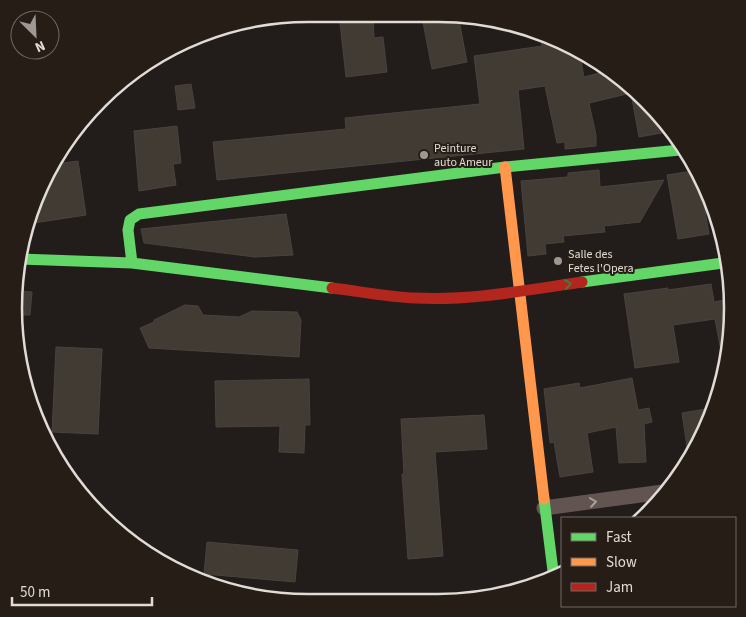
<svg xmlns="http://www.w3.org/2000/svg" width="746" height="617" viewBox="0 0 746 617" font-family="'Source Sans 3',sans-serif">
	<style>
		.building { fill: #423b34; stroke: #474340 }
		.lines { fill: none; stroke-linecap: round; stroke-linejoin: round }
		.street { stroke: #615451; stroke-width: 15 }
		.fast { stroke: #63d668; stroke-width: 11 }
		.slow { stroke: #ff974d; stroke-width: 11 }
		.jam { stroke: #b3261e; stroke-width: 11 }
		.oneway { stroke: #447a3f }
		.oneway2 { stroke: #a79e9a }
		.poi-dot { fill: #9e9894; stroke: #251d16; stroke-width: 2 }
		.labels { text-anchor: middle; stroke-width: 4; stroke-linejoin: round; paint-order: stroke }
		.poi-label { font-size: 12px; fill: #e1dbd6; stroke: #251d16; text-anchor: start }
		.rim { fill: none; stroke: #e1dbd6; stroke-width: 2.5 }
	</style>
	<rect width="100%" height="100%" fill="#221d1a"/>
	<path class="building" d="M339,14H373L374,38L383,37L387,72L346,77Z
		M458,15L467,62L432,69L423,22Z
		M540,34L551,36L580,56L584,77L604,72L646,100L667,132L639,137L631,93L589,103L596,135V146L565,149V142L557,143L545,86L518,90L524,149L217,180L213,142L346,129L345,118L480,104L474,56L542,46Z
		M191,84L195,108L178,110L175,86Z
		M177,126L181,163L173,164L176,185L139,191L134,131Z
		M78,161L86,215L27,224L29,214L54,164Z
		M599,170L600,187L664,180L640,222L604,226L605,232L563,236L564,242L545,244L546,254L528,256L521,181L568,177V173Z
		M693,171L700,181L709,234L678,239L667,175Z
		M286,214L293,255L255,257L144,243L141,229Z
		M711,284L714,302L730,299L732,308L722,357L715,319L673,325L679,362L635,368L624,294L668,288V290Z
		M14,291L32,292L30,315H15Z
		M185,305L198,306L203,315L239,317L252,311L297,312L301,320L299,357L149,348L140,328L154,322V320Z
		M56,347L102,349L98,434L52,432Z
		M632,378L638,410L649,408L652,422L644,424L646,462L619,463L616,427L587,433L593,472L560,477L554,442L550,443L544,389L579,383L580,388Z
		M309,379L310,425H305L304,453L279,452L280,426L216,427L215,381Z
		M712,408L710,421L688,454L682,413Z
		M484,415L487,449L435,452L443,556L408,559L402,474H404L401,419Z
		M207,542L298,550L295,582L204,574Z"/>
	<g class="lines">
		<path class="street" d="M544,508L663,492"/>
		<path class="fast" d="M20,259L132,263L332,288
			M132,263L128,230L130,220L139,214L505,167L680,150
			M582,282L723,263
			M544,499L554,579"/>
		<path class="slow" d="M505,167L544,499"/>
		<path class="jam" d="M332,288C359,291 387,297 415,298C470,301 527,290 582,282"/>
	</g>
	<defs><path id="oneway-chevron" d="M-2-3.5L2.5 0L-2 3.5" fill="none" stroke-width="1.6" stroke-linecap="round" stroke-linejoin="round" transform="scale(1.25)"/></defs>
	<use class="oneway" href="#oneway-chevron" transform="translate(568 284) rotate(-8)"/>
	<use class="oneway2" href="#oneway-chevron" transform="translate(593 502) rotate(-8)"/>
	<g class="poi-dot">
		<circle cx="424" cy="155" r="5"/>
		<circle cx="558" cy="261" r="5"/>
	</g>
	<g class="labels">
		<g class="poi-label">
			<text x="434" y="152">Peinture<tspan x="434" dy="14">auto Ameur</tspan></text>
			<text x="568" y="258">Salle des<tspan x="568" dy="14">Fetes l'Opera</tspan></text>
		</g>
	</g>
	<path d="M0 0H746V617H0ZM308 22H438A286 286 0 0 1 724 308V308A286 286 0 0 1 438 594H308A286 286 0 0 1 22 308V308A286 286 0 0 1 308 22Z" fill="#251d16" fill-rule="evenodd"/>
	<path class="rim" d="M308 22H438A286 286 0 0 1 724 308V308A286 286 0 0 1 438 594H308A286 286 0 0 1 22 308V308A286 286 0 0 1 308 22Z"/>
	<rect x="561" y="517" width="175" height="90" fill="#251d16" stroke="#706963"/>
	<rect x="571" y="533" width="25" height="8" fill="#63d668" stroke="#706963"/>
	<text x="606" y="542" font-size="15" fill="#e1dbd6">Fast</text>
	<rect x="571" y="558" width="25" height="8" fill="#ff974d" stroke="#706963"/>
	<text x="606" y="567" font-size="15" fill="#e1dbd6">Slow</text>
	<rect x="571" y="583" width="25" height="8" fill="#b3261e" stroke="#706963"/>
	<text x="606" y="592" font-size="15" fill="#e1dbd6">Jam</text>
	<g transform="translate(35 35) rotate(156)"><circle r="24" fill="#251d16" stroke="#706963"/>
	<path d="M0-4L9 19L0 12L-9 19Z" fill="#9e9894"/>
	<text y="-8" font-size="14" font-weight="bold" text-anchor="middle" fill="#e1dbd6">N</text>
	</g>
	<path d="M12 597v8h140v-8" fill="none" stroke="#e1dbd6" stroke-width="2.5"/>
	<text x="20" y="597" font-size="15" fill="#e1dbd6" stroke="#251d16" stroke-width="4" paint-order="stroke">50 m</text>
</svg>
